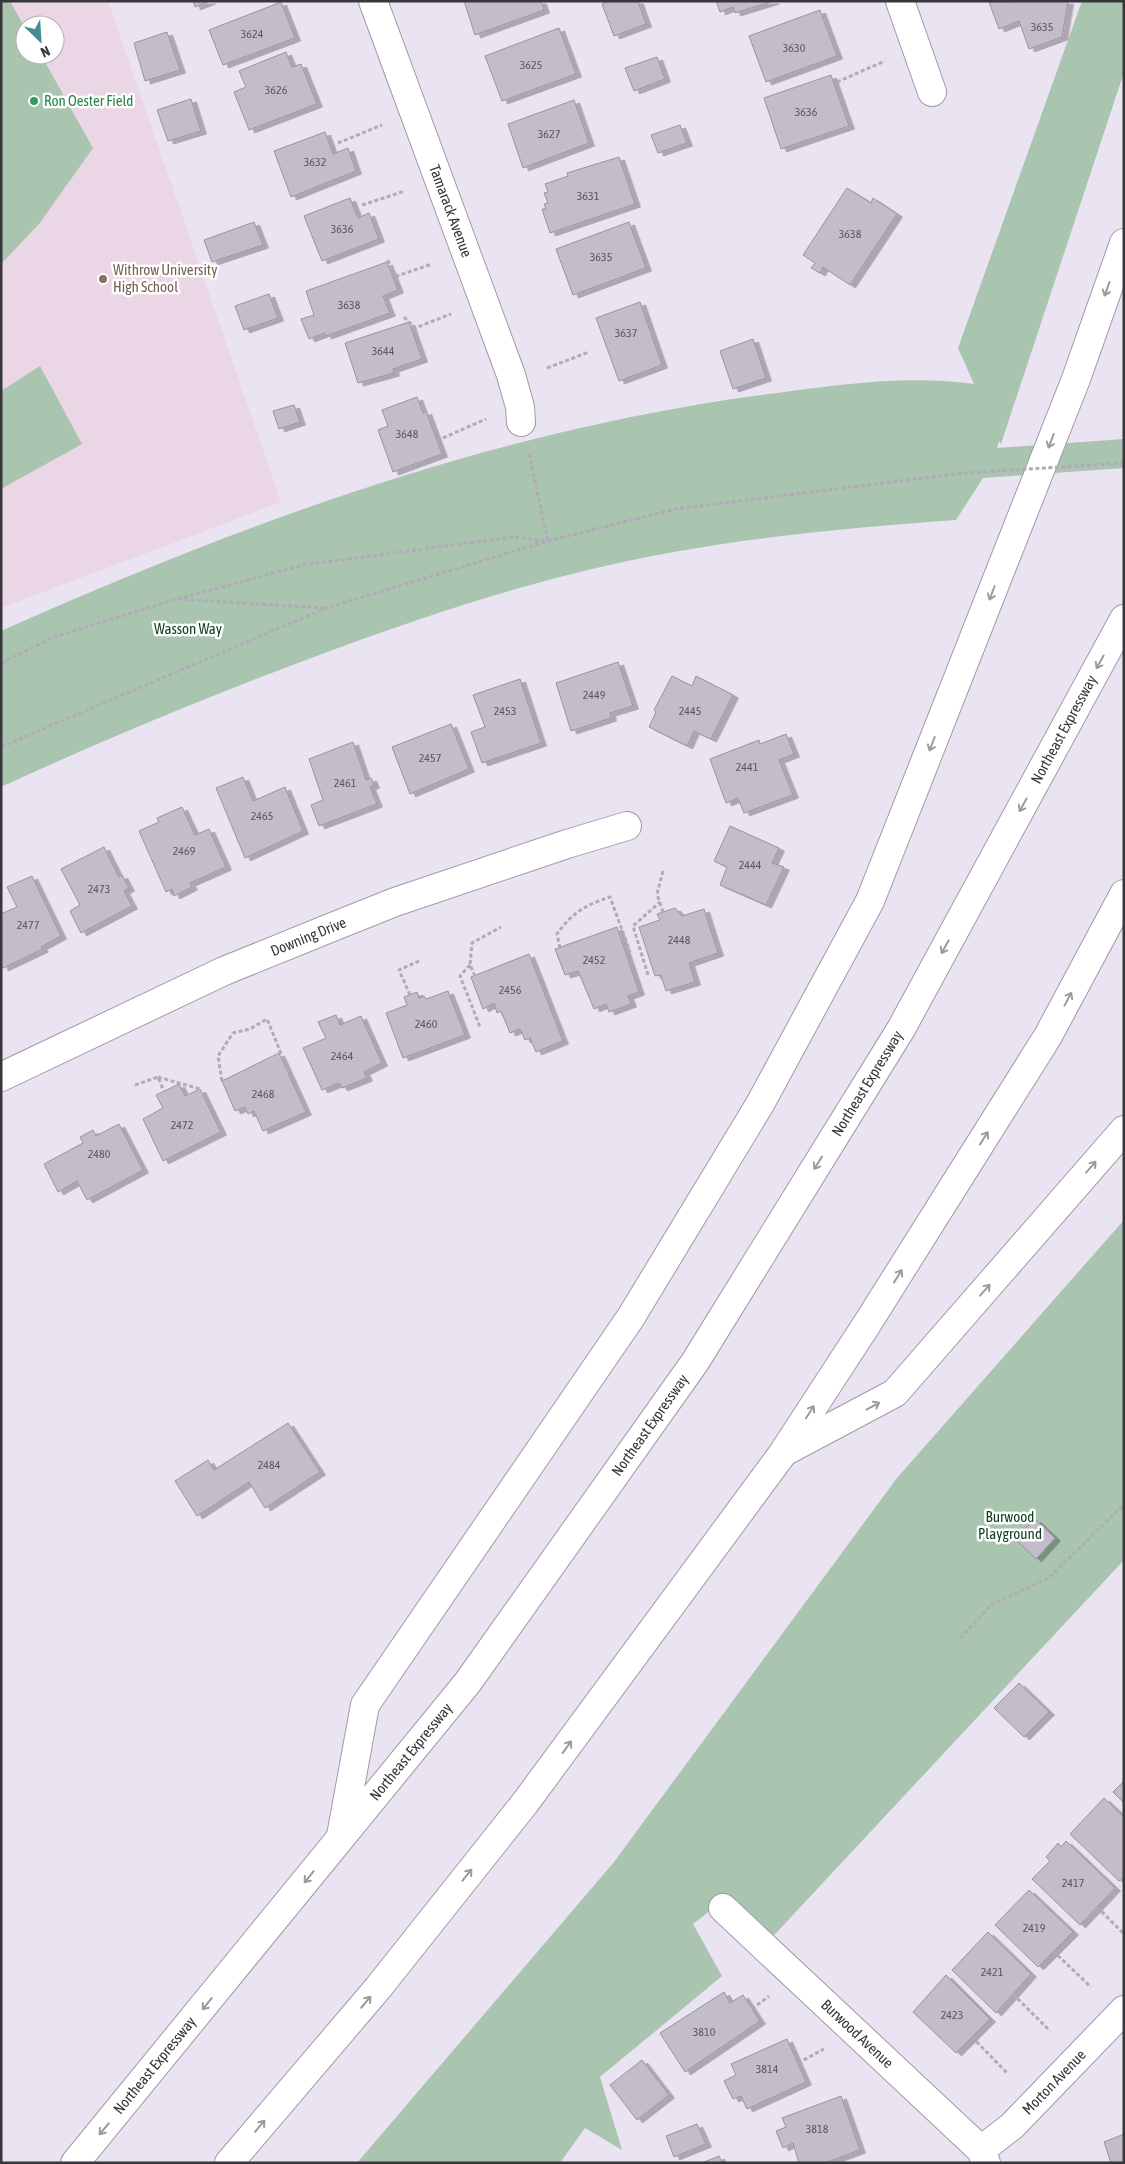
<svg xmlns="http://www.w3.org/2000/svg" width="1125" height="2164" viewBox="0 0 1125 2164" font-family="'Asap Condensed',sans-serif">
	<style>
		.education { fill: #ead6e5; fill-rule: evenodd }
		.green { fill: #a9c5b0 }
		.building { fill: #c3bcca; stroke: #9993a0; filter: url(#shadow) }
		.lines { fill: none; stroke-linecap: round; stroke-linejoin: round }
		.minor-casing { stroke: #a09aa7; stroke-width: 30 }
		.highway-casing { stroke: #a09aa7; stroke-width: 30 }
		.path { stroke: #b1abb7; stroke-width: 3; stroke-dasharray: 4 2.5; stroke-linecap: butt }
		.minor { stroke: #fff; stroke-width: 28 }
		.highway { stroke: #fff; stroke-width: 28 }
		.path-bridge { stroke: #b1abb7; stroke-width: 3; stroke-dasharray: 4 2.5; stroke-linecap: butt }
		.oneway { stroke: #9c9a9e }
		.leisure-dot { fill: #2e9e5b; stroke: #fff; stroke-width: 2 }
		.education-dot { fill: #8d6e63; stroke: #fff; stroke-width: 2 }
		.labels { text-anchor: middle; stroke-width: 5; stroke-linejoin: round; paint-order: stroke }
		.number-label { font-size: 12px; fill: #5c5860 }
		.leisure-label { font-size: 15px; fill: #27864d; stroke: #fff; text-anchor: start }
		.street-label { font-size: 15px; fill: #39363c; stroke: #fff }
		.education-label { font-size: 15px; fill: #785e54; stroke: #fff; text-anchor: start }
		.park-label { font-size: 15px; fill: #104123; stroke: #fff }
	</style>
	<defs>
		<filter id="shadow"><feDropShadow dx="5.5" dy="3" stdDeviation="0" flood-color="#0004"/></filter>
	</defs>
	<rect width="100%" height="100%" fill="#eae3f1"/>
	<path class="education" d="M1,1H108L281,502L1,608ZM25,25H55V55H25Z"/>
	<path class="green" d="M1,1H10L25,28V55H41L93,148L39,224L1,264Z
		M1082,1H1124V72L1001,444L999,441L997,448L1124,439V468L983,478L956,520C831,529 706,541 584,571C497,592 414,620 330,651C219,692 109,737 1,787V631C245,522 495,431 761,395C829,386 906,374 974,384L958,348Z
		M40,366L82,444L1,489V391Z
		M1124,1220V1560L764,1946L725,1899L693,1924L722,1976L600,2077L622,2150L585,2128L560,2163H357L614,1862L897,1478Z"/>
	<path class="building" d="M193,1H210L195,7Z
		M464,1H541L544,10L475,35Z
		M609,1H638L646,24L614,36L602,4Z
		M716,1H774L735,13L733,7L720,12Z
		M1068,1L1062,37L1029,49L1019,21L999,29L989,2Z
		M281,2L295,38L223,65L209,30Z
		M820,10L837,56L766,82L749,36Z
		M559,28L576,74L502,101L485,56Z
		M167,32L180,70L145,81L134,43Z
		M286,52L292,67L301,64L317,104L249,130L234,92L246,87L239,71Z
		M657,57L665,79L634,91L625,68Z
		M831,75L849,126L781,149L764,98Z
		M191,99L201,131L168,141L157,110Z
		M574,100L589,143L523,168L508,124Z
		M680,125L687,143L658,153L651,135Z
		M325,132L333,154L348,148L356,171L291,197L274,151Z
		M619,157L635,204L550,233L542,209H546L544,204L548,203L544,193L548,192L545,184L568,176L567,173Z
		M847,188L871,203L873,198L897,214L850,285L823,267L820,273L811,268L815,263L803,255Z
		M350,198L358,218L369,213L379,239L322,261L304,216Z
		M254,222L263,245L212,262L204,240Z
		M629,222L646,268L573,295L556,249Z
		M387,262L398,290L383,296L390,313L326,336L325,333L309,339L301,319L314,315L306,291Z
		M269,294L278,318L244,330L235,306Z
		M640,302L662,365L619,381L596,318Z
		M409,322L422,359L393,369L394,373L358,383L345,343Z
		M753,339L766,378L733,389L720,351Z
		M417,397L423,413L426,411L442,454L393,472L378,430L388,426L382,410Z
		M294,405L300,422L279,429L273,411Z
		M618,662L633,706L610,713L611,718L571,731L556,683Z
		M672,676L692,686L696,676L733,695L711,739L694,731L687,746L649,727L656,712L654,710Z
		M520,679L541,743L482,763L471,732L485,727L473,695Z
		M451,724L469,769L410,794L392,747Z
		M786,734L794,754L779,760L793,795L744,813L738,798L726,803L710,759L759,740L760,744Z
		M353,742L366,780L371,778L374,785L370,787L377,804L319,826L311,805L323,800L309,759Z
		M243,777L253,801L285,787L303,831L245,858L216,788Z
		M182,807L195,835L209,829L226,867L190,883L192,887L174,896L172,889L166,892L139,831L159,822L157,818Z
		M730,826L779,848L772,863L784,867L766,905L720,885L727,867L714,861Z
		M104,847L119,877L122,875L129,888L124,891L132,906L81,933L70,911L80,905L61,869Z
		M32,876L61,936L41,947L43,949L3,968L1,963V914L17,907L7,887Z
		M675,908L682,916L704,909L718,953L689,963L695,982L666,991L661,975L655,976L639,927L660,920L657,914Z
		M617,927L639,992L628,996L631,1004L609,1012L606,1004L594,1009L578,971L565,975L555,949Z
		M529,954L563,1041L536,1052L530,1038L525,1040L520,1029L510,1033L501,1011L497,1013L494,1003L483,1009L471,977Z
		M448,991L465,1035L403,1058L386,1013L407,1005L404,997L417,992L419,998L424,996L426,999Z
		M336,1015L340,1025L361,1016L382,1063L364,1072L367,1078L342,1088L339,1083L322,1090L303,1048L326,1038L318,1022Z
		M279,1053L306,1112L263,1131L254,1111L248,1114L245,1107L235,1111L222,1081Z
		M179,1084L185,1096L200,1089L221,1132L163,1161L143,1119L163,1108L156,1095Z
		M119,1124L143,1170L87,1200L77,1181L58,1192L44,1164L83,1143L80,1137L93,1130L96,1136Z
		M288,1423L320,1472L265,1508L249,1482L197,1516L175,1481L208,1460L214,1470Z
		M1035,1519L1055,1538L1036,1559L1015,1539Z
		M1019,1683L1049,1712L1024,1737L994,1708Z
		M1124,1781V1803L1113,1792Z
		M1104,1798L1124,1817V1877L1119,1881L1070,1834Z
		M1066,1841L1115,1888L1080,1925L1032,1879L1050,1861L1046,1857L1058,1843L1061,1847Z
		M1029,1890L1073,1932L1038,1967L995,1925Z
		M988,1932L1031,1974L996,2013L952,1970Z
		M946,1975L990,2019L956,2053L913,2012Z
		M724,1992L730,2003L743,1995L760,2021L685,2072L660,2033Z
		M787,2039L806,2082L747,2109L741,2096L733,2099L724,2081L736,2075L731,2064Z
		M642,2060L669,2095L637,2120L610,2085Z
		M841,2096L860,2150L825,2163H799L793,2143L783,2148L776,2131L786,2127L782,2118Z
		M697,2124L706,2144L674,2157L666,2136Z
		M1124,2134V2163H1111L1104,2142Z
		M719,2156L722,2163H704V2162Z"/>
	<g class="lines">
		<g class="minor-casing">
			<g id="minor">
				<path id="s1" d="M373,1L511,375L520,407L521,422"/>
				<path d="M900,1L932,92"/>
				<path id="s2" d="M1,1077L224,971L325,930L395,902L567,844L627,826"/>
				<path id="s3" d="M723,1908L981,2150L986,2163"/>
				<path id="s4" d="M981,2150L1012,2126L1124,2010"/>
			</g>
		</g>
		<g class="highway-casing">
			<g id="highway">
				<path d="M784,1452L895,1393L1124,1130"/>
				<path d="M341,1836L365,1705L631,1317L760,1104L870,901L1076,379L1124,243"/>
				<path id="s5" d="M75,2163L468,1682L695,1362L901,1029L1124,619"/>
				<path d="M229,2163L378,1988L525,1803L783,1453L867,1324L1048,1036L1124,894"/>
			</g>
		</g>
		<path class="path" d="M837,82L885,61
			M338,143L382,125
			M362,205L405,191
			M388,260L394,277L432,264
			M404,317L415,328L451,314
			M547,368L589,352
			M443,438L486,419
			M529,454L548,541
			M177,599L304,565L513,537L545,541
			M1,663L54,637L177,599L324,608
			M1,747L326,608L548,541L675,509L964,473
			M663,871L657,894L663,912
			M560,948L557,934C572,913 585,905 610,897L630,952
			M470,965L460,976L480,1027
			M648,975L633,926L660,902
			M475,976L470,965L472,943L501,927
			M410,995L399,970L419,961
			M158,1077L200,1089
			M222,1081L218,1056L233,1033L250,1029L267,1019L289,1073
			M135,1085L158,1077L164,1092
			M960,1638L992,1604L1049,1578L1124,1504
			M1097,1907L1124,1934
			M1053,1951L1091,1987
			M1013,1994L1050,2031
			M752,2009L769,1996
			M972,2037L1008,2074
			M798,2063L824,2049"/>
		<use href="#minor" class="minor"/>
		<use href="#highway" class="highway"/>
		<path class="path-bridge" d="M964,473L1124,463"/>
	</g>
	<defs><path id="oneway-shaft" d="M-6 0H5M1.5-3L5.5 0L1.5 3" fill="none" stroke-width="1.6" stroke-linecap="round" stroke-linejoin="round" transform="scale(1.25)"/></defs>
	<g class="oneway">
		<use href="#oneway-shaft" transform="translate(1107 289) rotate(110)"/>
		<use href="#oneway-shaft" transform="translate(1051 441) rotate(111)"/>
		<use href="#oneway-shaft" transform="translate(992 593) rotate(111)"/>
		<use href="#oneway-shaft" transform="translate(1100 662) rotate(119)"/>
		<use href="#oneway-shaft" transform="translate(932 744) rotate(111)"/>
		<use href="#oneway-shaft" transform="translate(1023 805) rotate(119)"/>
		<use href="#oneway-shaft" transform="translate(945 947) rotate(119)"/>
		<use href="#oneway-shaft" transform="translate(1068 999) rotate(-62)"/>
		<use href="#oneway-shaft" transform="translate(984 1138) rotate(-58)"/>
		<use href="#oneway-shaft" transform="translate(818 1163) rotate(122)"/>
		<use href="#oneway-shaft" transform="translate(1091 1167) rotate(-49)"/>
		<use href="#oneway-shaft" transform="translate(898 1276) rotate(-58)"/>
		<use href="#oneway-shaft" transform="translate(985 1290) rotate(-49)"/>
		<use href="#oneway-shaft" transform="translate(873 1406) rotate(-28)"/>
		<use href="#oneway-shaft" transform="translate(810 1412) rotate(-57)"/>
		<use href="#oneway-shaft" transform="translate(567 1747) rotate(-54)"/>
		<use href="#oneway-shaft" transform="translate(467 1875) rotate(-51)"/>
		<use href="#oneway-shaft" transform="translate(309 1877) rotate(129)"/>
		<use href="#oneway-shaft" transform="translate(366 2002) rotate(-50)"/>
		<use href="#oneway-shaft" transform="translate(207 2004) rotate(129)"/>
		<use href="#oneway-shaft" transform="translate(260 2126) rotate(-50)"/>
		<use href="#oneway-shaft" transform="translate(104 2129) rotate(130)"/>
	</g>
	<circle class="leisure-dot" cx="34" cy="101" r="5"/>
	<circle class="education-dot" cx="103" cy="279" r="5"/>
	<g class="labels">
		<g class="number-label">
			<text x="1042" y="31">3635</text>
			<text x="252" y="38">3624</text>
			<text x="794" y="52">3630</text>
			<text x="531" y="69">3625</text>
			<text x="276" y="94">3626</text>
			<text x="806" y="116">3636</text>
			<text x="549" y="138">3627</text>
			<text x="315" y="166">3632</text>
			<text x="588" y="200">3631</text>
			<text x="342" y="233">3636</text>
			<text x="850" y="238">3638</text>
			<text x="601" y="261">3635</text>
			<text x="349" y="309">3638</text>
			<text x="626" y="337">3637</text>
			<text x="383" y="355">3644</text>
			<text x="407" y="438">3648</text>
			<text x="594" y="699">2449</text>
			<text x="505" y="715">2453</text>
			<text x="690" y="715">2445</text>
			<text x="430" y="762">2457</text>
			<text x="747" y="771">2441</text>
			<text x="345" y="787">2461</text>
			<text x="262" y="820">2465</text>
			<text x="184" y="855">2469</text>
			<text x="750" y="869">2444</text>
			<text x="99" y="893">2473</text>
			<text x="28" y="929">2477</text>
			<text x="679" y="944">2448</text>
			<text x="594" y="964">2452</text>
			<text x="510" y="994">2456</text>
			<text x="426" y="1028">2460</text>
			<text x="342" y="1060">2464</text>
			<text x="263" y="1098">2468</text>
			<text x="182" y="1129">2472</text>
			<text x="99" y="1158">2480</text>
			<text x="269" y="1469">2484</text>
			<text x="1073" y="1887">2417</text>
			<text x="1034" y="1932">2419</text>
			<text x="992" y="1976">2421</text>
			<text x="952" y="2019">2423</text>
			<text x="704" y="2036">3810</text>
			<text x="767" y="2073">3814</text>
			<text x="817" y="2133">3818</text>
		</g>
		<g class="leisure-label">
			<text x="44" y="106">Ron Oester Field</text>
		</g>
		<g class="street-label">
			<text dy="5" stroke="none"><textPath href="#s1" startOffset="224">Tamarack Avenue</textPath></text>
			<text dy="5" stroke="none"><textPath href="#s5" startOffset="1746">Northeast Expressway</textPath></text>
			<text dy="5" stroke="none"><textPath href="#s2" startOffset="338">Downing Drive</textPath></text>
			<text dy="5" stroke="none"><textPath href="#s5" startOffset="1341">Northeast Expressway</textPath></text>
			<text dy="5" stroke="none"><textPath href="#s5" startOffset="936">Northeast Expressway</textPath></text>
			<text dy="5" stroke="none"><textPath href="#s5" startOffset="531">Northeast Expressway</textPath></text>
			<text dy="5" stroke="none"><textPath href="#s3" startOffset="184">Burwood Avenue</textPath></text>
			<text dy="5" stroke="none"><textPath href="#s5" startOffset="126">Northeast Expressway</textPath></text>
			<text dy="5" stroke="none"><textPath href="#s4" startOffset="100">Morton Avenue</textPath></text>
		</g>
		<g class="education-label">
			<text x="113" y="275">Withrow University<tspan x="113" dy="17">High School</tspan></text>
		</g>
		<g class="park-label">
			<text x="188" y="634">Wasson Way</text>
			<text x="1010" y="1522">Burwood<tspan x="1010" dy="17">Playground</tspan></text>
		</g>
	</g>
	<rect width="1125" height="2164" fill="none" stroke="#39363c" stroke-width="5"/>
	<g transform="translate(40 40) rotate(155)"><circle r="24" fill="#ffffff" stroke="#b0afb1"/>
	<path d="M0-4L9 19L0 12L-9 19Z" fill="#458c94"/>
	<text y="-8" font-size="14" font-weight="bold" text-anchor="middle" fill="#39363c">N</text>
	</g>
</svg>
